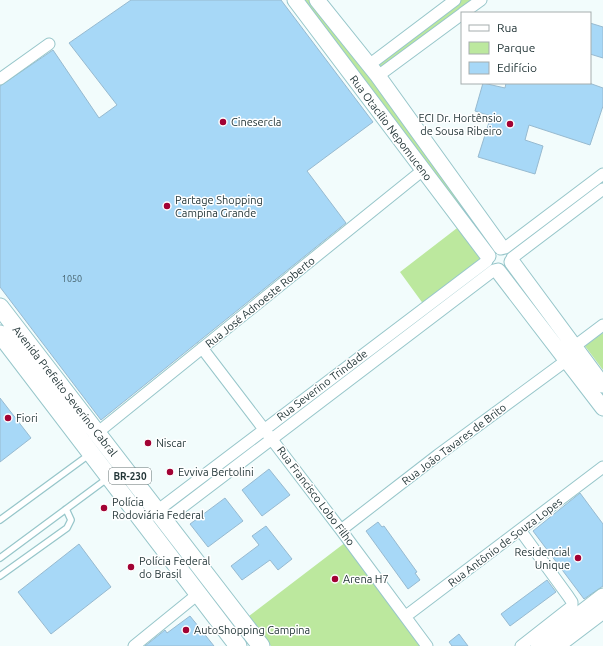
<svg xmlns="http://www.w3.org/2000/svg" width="603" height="646" viewBox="0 0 603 646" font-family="Ubuntu,sans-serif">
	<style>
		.green { fill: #bce89e }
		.building { fill: #a7d8f7; stroke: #97bad0 }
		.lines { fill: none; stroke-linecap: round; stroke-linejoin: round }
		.lane-casing { stroke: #97c6ca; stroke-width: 8 }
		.street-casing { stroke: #97c6ca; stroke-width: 13 }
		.secondary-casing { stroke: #97c6ca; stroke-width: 17 }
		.primary-casing { stroke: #97c6ca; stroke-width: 19 }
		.lane { stroke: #fff; stroke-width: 5.5 }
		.street { stroke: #fff; stroke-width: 11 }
		.secondary { stroke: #fff; stroke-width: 15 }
		.primary { stroke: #fff; stroke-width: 17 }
		.poi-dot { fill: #a20234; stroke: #fff; stroke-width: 1.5 }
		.labels { text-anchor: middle; stroke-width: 3; stroke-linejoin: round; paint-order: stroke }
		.number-label { font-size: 9px; fill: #415c65 }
		.shield { fill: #fff; stroke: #627071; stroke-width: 1 }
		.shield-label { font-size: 10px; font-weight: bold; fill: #1f3234 }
		.poi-label { font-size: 11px; fill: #1f3234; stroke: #fff; text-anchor: start }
		.street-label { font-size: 11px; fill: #1f3234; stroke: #fff }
	</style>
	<rect width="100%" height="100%" fill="#f2fcfc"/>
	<path class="green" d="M301,0H312L498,245L490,250Z
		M457,0H476L377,73L370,65Z
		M461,225L486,257L424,305L400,272Z
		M603,333V370L585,346Z
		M346,542L422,646H271L249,616Z"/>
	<path class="building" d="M131,0H281L373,122L307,171L346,223L101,420L0,287V86L53,50L99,118L117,105L69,43Z
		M590,23L603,27V58L590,54Z
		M483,83L505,88L506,83H589L603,88V106L590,145L529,125L525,140L543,146L535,174L478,157L491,116L475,111Z
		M0,398L31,438L0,462Z
		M269,469L290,495L262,516L242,490Z
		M580,493L603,524V586L584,599L533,531Z
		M225,498L243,521L208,547L190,524Z
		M378,522L382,527L384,526L417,572L415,573L420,580L408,589L366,531Z
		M266,526L292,559L278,570L270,560L242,580L231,566L259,545L252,536Z
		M79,544L111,587L51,634L18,592Z
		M547,580L556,592L510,626L501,614Z
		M190,616L214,646H145L165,630L167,633Z
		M459,634L468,646H452L449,642Z"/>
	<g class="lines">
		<g class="lane-casing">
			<path id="lane" d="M0,520L90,454
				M0,558L108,478
				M0,576L67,528L71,520L66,509"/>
		</g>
		<g class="street-casing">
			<path id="street" d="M463,13L481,0
				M369,65L455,0
				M378,76L462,14
				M0,79L49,44
				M505,248L603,174
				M512,258L603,189
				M575,346L603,325
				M202,348L341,530L427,646
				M97,433L423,170
				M157,511L487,261
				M164,521L494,270
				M341,530L438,455L567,360
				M520,530L568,596L572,602V606L521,646
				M406,616L603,467
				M134,646L198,594"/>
		</g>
		<g class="secondary-casing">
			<path id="secondary" d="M295,0L488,256
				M317,0L378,76L501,247
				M512,262L603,385
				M498,271L603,408
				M538,646L603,596
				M557,646L603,611"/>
		</g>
		<g class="primary-casing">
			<path id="primary" d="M0,307L261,646
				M0,334L238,646"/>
		</g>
		<use href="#lane" class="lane"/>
		<use href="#street" class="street"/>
		<use href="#secondary" class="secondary"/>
		<use href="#primary" class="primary"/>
	</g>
	<g class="poi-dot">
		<circle cx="223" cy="122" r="4"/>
		<circle cx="510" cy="124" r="4"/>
		<circle cx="167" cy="206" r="4"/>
		<circle cx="8" cy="418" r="4"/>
		<circle cx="148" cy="443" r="4"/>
		<circle cx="170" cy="472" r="4"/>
		<circle cx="104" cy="508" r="4"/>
		<circle cx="578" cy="558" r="4"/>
		<circle cx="131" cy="567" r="4"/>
		<circle cx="335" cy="579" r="4"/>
		<circle cx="186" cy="630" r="4"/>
	</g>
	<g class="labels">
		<g class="number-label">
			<text x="72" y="282">1050</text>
		</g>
		<rect class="shield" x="109" y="468" width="42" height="16" rx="3"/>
		<g class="shield-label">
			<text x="130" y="480">BR-230</text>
		</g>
		<g class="poi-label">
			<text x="502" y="122" text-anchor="end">ECI Dr. Hortênsio<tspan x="502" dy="13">de Sousa Ribeiro</tspan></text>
			<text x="231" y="126">Cinesercla</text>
			<text x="175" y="204">Partage Shopping<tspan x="175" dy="13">Campina Grande</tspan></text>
			<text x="16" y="422">Fiori</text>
			<text x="156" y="447">Niscar</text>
			<text x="178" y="476">Evviva Bertolini</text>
			<text x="112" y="506">Polícia<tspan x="112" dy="13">Rodoviária Federal</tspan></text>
			<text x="570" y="556" text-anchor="end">Residencial<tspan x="570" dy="13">Unique</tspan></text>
			<text x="139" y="565">Polícia Federal<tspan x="139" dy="13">do Brasil</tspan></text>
			<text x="343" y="583">Arena H7</text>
			<text x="194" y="634">AutoShopping Campina</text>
		</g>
		<g class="street-label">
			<text transform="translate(391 128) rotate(53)" y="4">Rua Otacílio Nepomuceno</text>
			<text transform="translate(260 302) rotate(-39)" y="4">Rua José Adnoeste Roberto</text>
			<text transform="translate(322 385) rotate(-37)" y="4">Rua Severino Trindade</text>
			<text transform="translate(65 391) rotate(52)" y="4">Avenida Prefeito Severino Cabral</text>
			<text transform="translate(454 444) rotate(-37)" y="4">Rua João Tavares de Brito</text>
			<text transform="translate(316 496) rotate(53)" y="4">Rua Francisco Lobo Filho</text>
			<text transform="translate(505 542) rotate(-37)" y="4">Rua Antônio de Souza Lopes</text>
		</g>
	</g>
	<rect x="461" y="12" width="130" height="72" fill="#ffffff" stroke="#a5adae"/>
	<rect x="469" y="25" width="20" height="6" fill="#ffffff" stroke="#a5adae"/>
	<text x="497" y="32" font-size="12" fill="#1f3234">Rua</text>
	<rect x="469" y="42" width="20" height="12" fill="#bce89e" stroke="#a5adae"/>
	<text x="497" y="52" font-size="12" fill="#1f3234">Parque</text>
	<rect x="469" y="62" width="20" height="12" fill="#a7d8f7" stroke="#a5adae"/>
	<text x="497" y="72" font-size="12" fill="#1f3234">Edifício</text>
</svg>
